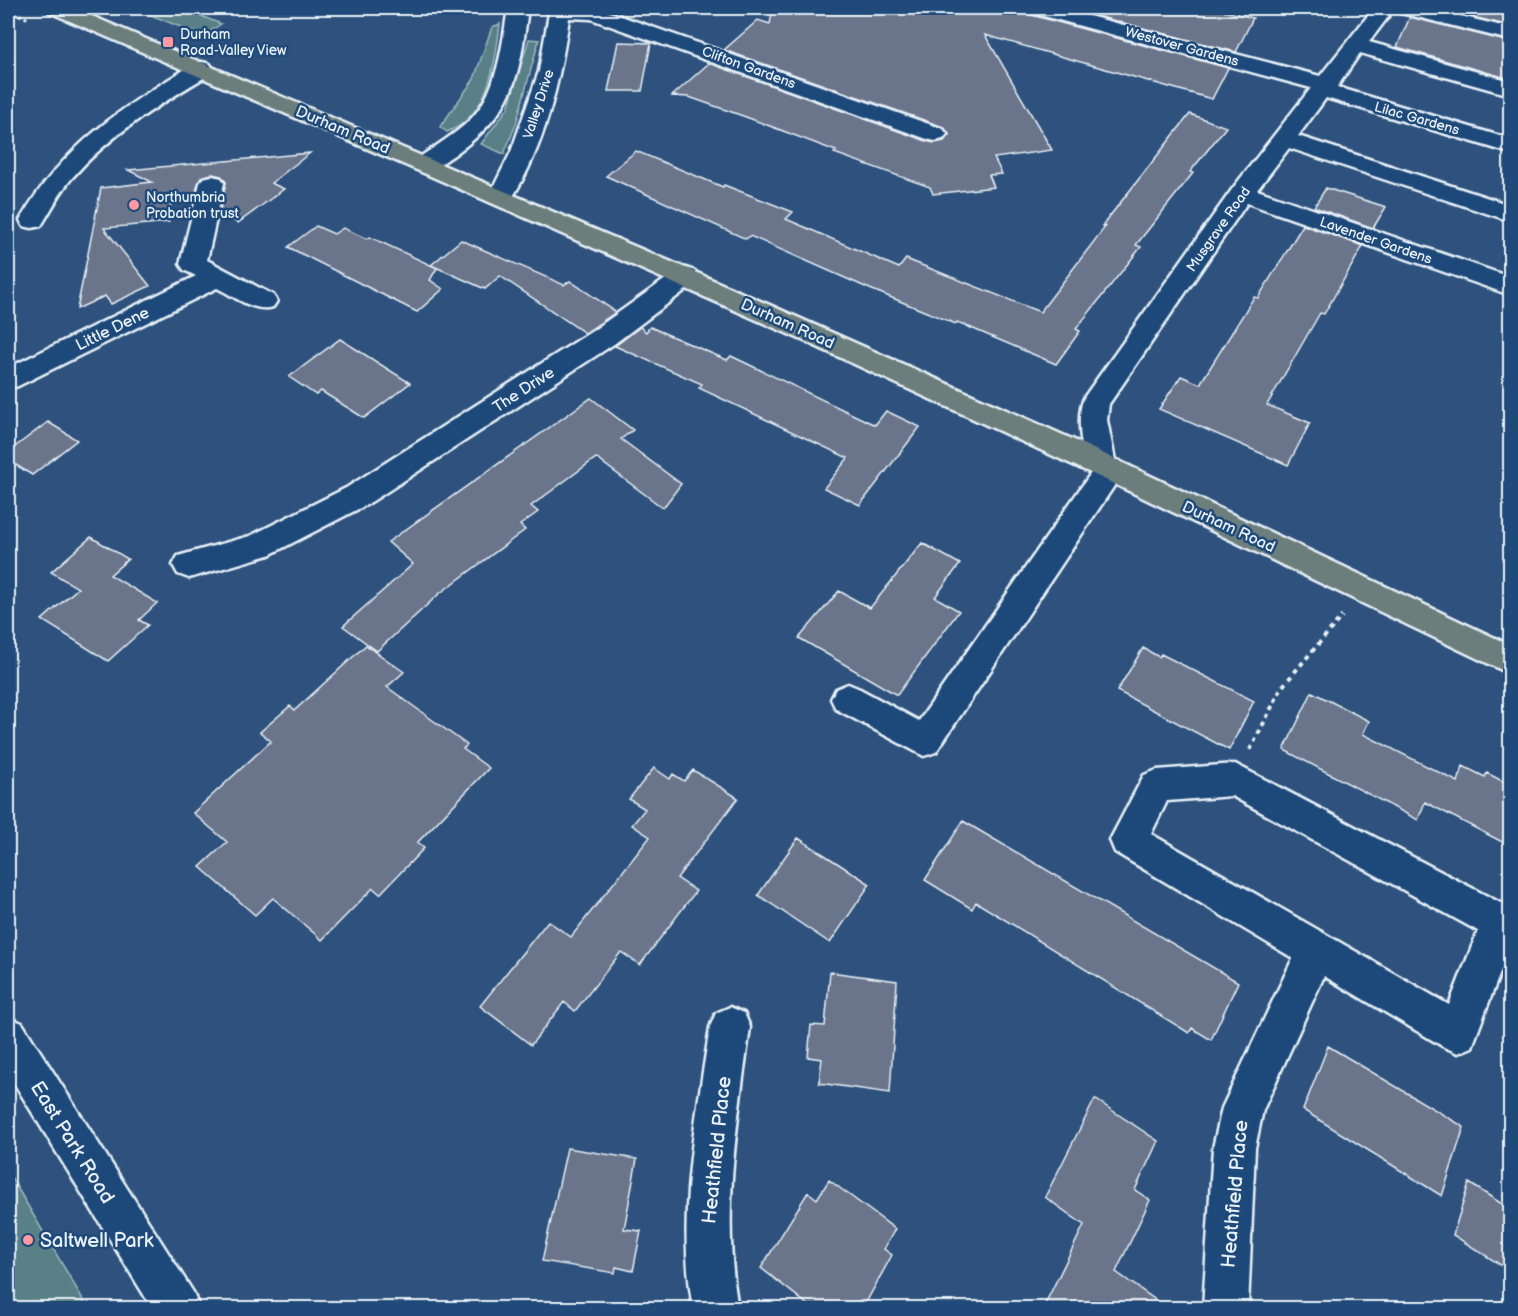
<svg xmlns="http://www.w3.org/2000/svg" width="1518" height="1316" viewBox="0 0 1518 1316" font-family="'Balsamiq Sans',sans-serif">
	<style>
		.green { fill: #588086; stroke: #a0b8bf; stroke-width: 1.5 }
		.building { fill: #6b748b; stroke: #e8f1f8; stroke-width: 1.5 }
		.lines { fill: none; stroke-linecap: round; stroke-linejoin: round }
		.minor-casing { stroke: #e8f1f8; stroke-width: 5 }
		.major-casing { stroke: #e8f1f8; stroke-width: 5 }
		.path-far1 { stroke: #e8f1f8; stroke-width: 3; stroke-dasharray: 3 3; stroke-linecap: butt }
		.path { stroke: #e8f1f8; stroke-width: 4; stroke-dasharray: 4.5 4.5; stroke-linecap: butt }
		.minor { fill: #1f4a7a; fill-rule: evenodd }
		.major { fill: #6c7e7c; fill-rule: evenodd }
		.poi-dot { fill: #ff9aa2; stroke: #1f4a7a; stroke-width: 2 }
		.labels { text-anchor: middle; stroke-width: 5; stroke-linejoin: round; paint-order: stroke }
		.far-poi-label { font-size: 14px; fill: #e8f1f8; stroke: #1f4a7a; text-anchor: start }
		.far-street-label { font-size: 14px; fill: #e8f1f8; stroke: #1f4a7a }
		.street-label { font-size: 16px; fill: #e8f1f8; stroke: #1f4a7a }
		.near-street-label { font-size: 20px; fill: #e8f1f8; stroke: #1f4a7a }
		.near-poi-label { font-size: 20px; fill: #e8f1f8; stroke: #1f4a7a; text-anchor: start }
	</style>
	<rect width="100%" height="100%" fill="#2e527d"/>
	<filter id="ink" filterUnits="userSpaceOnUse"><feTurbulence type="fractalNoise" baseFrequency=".0167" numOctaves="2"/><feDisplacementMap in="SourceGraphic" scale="12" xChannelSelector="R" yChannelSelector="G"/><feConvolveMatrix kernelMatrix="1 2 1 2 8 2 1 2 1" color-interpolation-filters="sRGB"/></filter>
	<g filter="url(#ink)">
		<path class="green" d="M133,8H181L221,24L203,36Z
			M500,24C495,64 489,116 447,132L440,127L474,79L492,27Z
			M529,39L539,40L516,124L504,154L481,144L508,108Z
			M8,1172L88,1308H8Z"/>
		<path class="building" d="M773,8H1024L1028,14L1228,68L1212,99L985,35L1052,150L994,158L1002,174L989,175L994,187L933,194L930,187L834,153L836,151L746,117L689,97L672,96L709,63L926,141L934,143L944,141L949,135L944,127L724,50L758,20L770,24Z
			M1065,8H1213L1253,18L1236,52Z
			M1435,8H1510V26Z
			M1410,17L1510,42V79L1397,47Z
			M618,42L651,43L642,91H608Z
			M1190,114L1226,127L1190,172L1193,173L1136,245L1141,247L1076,329L1080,331L1056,364L957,322L956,324L870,289L750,236L746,239L606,176L636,151L723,187L724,185L793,212L786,219L899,268L906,259L1040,312L1105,227L1102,226Z
			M310,153L271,183L284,189L238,223L219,214L226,182L221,176L212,174L201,177L193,201L172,191L169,222L104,228L150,286L111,304L105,296L77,309L101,188L152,182L128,170Z
			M1326,188L1386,207L1373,228L1314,207Z
			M1303,225L1363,246L1324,314L1320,313L1267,405L1310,423L1288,465L1159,409L1181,376L1200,384L1254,297L1258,298Z
			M316,226L334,234L343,228L367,239L370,237L437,268L430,280L443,289L417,312L288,247Z
			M461,240L564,285L570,281L616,312L585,333L500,276L485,289L431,265Z
			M640,327L646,332L650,327L727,360L731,356L875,425L886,411L920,427L860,505L824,488L848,458L699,388L702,384L615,346Z
			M340,339L410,383L364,418L321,391L316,395L289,377Z
			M591,398L633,430L621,439L681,484L663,508L596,458L531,506L538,512L520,525L525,530L439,594L377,651L343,626L413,564L388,542Z
			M48,422L77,440L32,475L8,460V452Z
			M91,537L128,559L110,575L157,603L139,620L148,625L108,661L42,620L78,588L51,572Z
			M922,543L960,564L935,597L959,611L897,695L799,638L839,591L870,608Z
			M366,645L404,672L387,687L467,745L463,749L489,768L417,843L424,848L380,894L373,888L322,940L273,898L255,915L200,867L227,842L193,813L271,741L260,732L290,706L295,710Z
			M1143,648L1159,657L1161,654L1254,701L1229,750L1117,691Z
			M1312,692L1369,721L1363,734L1458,782L1463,766L1485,777L1487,773L1510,785V846L1425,802L1418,820L1284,750Z
			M654,768L670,779L673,774L684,781L693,770L738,798L677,878L696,891L640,965L621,952L575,1011L564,1002L531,1045L480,1006L548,921L571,937L650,837L632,825L645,809L629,799Z
			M963,821L1238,982L1211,1040L1192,1028L1189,1033L976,902L972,909L925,880Z
			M798,838L870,884L830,943L758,895Z
			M830,972L897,981L890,1093L819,1083L822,1059L808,1057L811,1025L825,1026Z
			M1328,1046L1464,1127L1442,1196L1303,1110Z
			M1095,1099L1158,1141L1135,1190L1150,1200L1116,1272L1167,1308H1043L1084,1225L1045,1197Z
			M567,1148L637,1159L624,1229L641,1231L633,1271L616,1267L615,1273L542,1261Z
			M829,1180L895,1229L884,1249L892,1255L863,1308H812L761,1268L808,1192L817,1199Z
			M1469,1183L1510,1209V1271L1453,1235Z"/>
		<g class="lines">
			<g class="minor-casing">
				<path id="minor" d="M508,8H528C519,79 515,111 454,155C441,163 432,173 417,169L413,164L417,159C434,147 454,135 469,121C498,93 502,45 508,8Z
					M546,8L601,9L943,129L947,134L943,139L935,141L927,139L591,19L569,18C560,80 545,148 510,201L501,204L492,201L489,196L511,152L539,71L549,13Z
					M1026,8H1058L1320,76L1374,8H1428L1510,28V40L1397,12L1394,9L1369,42L1510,81V95L1360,53L1337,87L1510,139V153L1326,98L1298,136L1510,205V221L1289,148L1257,190L1510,277V295L1247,203L1109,404L1107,420L1115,460L1120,461L1125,469L1120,477L936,752L924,756L836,709L831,699L836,689L848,684L860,689L919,721L1091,473C1081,455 1075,414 1085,396L1233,188L1311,88L1029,12Z
					M202,62L210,64L213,69L210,74C160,104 109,135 71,179C59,194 51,210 41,226L32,228L23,226L20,220C61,147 124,106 194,64Z
					M212,176L221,178L224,183L207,260L273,295L277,301L273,307C254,313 234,296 217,288L18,386L8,389V368L196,276L184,270L180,264L200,183L203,178Z
					M686,268L695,271L699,277L695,283L614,344L368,504L269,555L189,578L178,574L173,565L178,556L250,536L346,488L594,330L677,271Z
					M1235,764L1510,908V946L1472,1047L1458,1053L1444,1047L1324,976L1263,1110L1255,1148L1248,1308H1203L1213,1148L1222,1108L1293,958L1115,852L1110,840L1144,775L1157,770ZM1232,796L1478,931L1449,1005L1151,834L1167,801Z
					M730,1007L744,1013L750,1027C737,1123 721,1212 738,1308H693C676,1214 696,1120 710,1027L716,1013Z
					M8,1017L22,1023L193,1292L199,1308H152L8,1073Z"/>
			</g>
			<g class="major-casing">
				<path id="major" d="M46,8H73L695,272L1072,439L1510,645V674L1108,481L802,340L426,174L49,12Z"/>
			</g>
			<path class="path-far1" d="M8,10L29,19"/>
			<path class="path" d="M1250,750L1282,687L1342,616"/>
			<use href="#minor" class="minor"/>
			<use href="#major" class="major"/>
		</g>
	</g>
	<g class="poi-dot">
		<rect x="162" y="36" width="12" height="12" rx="3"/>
		<circle cx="134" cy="205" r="6"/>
		<circle cx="28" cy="1240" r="6"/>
	</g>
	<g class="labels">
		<g class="far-poi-label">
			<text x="180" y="39">Durham<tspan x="180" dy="16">Road-Valley View</tspan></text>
			<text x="146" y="202">Northumbria<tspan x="146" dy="16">Probation trust</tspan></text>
		</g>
		<g class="far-street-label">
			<text transform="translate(1182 46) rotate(15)" y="5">Westover Gardens</text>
			<text transform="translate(749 67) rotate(20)" y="5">Clifton Gardens</text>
			<text transform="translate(538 104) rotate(-72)" y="5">Valley Drive</text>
			<text transform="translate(1417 118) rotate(16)" y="5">Lilac Gardens</text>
			<text transform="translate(1218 229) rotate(-55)" y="5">Musgrave Road</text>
			<text transform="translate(1376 240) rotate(19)" y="5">Lavender Gardens</text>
		</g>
		<g class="street-label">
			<text transform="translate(343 129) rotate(23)" y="6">Durham Road</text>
			<text transform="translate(788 323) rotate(24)" y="6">Durham Road</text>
			<text transform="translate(112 328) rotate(-26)" y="6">Little Dene</text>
			<text transform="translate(523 389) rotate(-33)" y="6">The Drive</text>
			<text transform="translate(1229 526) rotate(25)" y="6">Durham Road</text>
		</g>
		<g class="near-street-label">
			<text transform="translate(73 1142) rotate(58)" y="7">East Park Road</text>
			<text transform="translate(716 1150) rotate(-84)" y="7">Heathfield Place</text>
			<text transform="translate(1234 1194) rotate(-85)" y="7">Heathfield Place</text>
		</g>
		<g class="near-poi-label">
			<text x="40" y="1247">Saltwell Park</text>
		</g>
	</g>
	<rect width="1518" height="1316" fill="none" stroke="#1f4a7a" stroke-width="30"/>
	<rect x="15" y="15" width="1488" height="1286" fill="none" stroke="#e8f1f8" stroke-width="2" filter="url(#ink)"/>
</svg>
